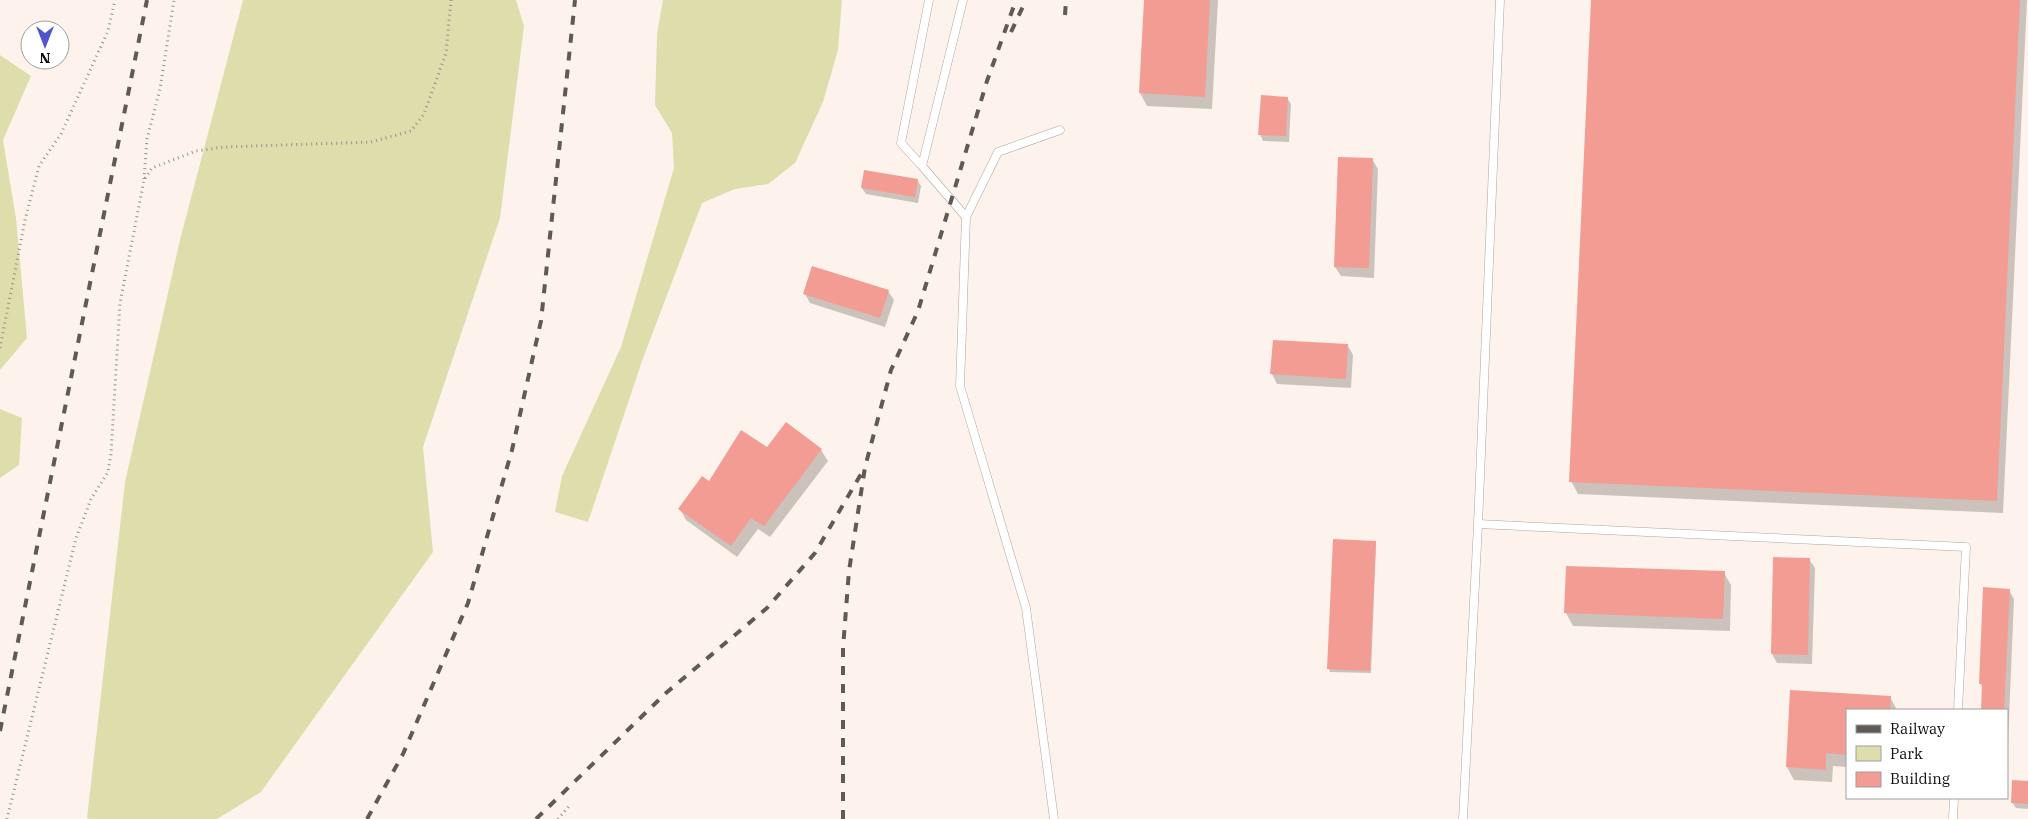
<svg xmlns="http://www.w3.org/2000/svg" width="2028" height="819" viewBox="0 0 2028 819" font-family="'IBM Plex Serif',serif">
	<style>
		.green { fill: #dddeab }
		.shadow { fill: #0003 }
		.building { fill: #f29c93 }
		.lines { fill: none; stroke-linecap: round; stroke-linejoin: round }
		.lane-casing { stroke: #afa59e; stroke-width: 9 }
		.path { stroke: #968f8a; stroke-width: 3; stroke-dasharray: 1 4; stroke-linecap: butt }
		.lane { stroke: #fff; stroke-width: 8 }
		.rail { stroke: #5f5a56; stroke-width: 4; stroke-dasharray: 9 9; stroke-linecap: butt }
	</style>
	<rect width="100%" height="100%" fill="#fef3ec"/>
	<path class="green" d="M243,0H516L524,26L500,218L423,447L433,552L261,792L217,819H90L87,818L125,482L180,240Z
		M663,0H842L838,50L823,102L795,163L768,184L735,189L702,203L642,361L588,522L555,512L562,476L621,347L674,168L672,133L655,105L657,34Z
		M0,55L31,76L3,140L16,218L27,338L0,370Z
		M0,409L22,418L19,465L0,478Z"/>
	<path class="shadow" d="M1145,0H1218L1212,109L1147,106L1140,93Z
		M1593,0H2027L2003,513L1578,494L1571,481Z
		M1287,98L1291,104L1289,142L1263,141L1260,134Z
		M1372,159L1378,169L1374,278L1341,276L1335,267Z
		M917,180L921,186L918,203L866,194L862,188Z
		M888,291L894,300L885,327L810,303L805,294Z
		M1348,346L1353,355L1351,388L1277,384L1272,374Z
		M786,423L821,450L828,461L770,537L758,529L737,557L686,520L680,509L709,483L767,448Z
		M1334,541L1375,542L1376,545L1371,673L1330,672L1329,669Z
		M1809,559L1815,568L1812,664L1777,663L1772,654Z
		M1724,573L1731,585L1730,631L1573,626L1566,613Z
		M2009,590L2014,599L2007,766V710H1982L1983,688L1980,683Z
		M1791,692L1890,697L1897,710H1847V767L1833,766L1832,782L1794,780L1787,767Z
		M2028,782V809L2016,808L2012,802Z"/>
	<path class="building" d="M1144,0H1210L1205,97L1139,93Z
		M1591,0H2020L1997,501L1569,482Z
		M1261,95L1288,97L1286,136L1258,135Z
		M1338,157L1373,158L1369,268L1334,267Z
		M864,170L918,179L915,197L861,188Z
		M812,266L889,290L880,318L803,294Z
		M1273,340L1348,344L1346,379L1270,374Z
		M786,422L822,449L764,526L751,518L731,546L678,509L702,476L709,481L741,430L767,447Z
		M1333,539L1376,541L1370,671L1327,669Z
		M1773,557L1810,558L1808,655L1771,654Z
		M1566,566L1725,571L1723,619L1564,613Z
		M1983,587L2010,589L2004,710H1981L1982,684H1979Z
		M1790,690L1891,696L1890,710H1847V755L1826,753V770L1786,767Z
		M2012,780L2028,781V804L2011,803Z"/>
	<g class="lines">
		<g class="lane-casing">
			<path id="lane" d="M963,0L922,166L966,217
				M922,166L901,143L929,0
				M1478,524L1966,547L1958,710
				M1054,819L1026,608L960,386L966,217L998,152L1060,130
				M1463,819L1478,524L1500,0
				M1953,819L1954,798"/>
		</g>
		<path class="path" d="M144,179L147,139L160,89L174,0
			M0,348L25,220L39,166L61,134L108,31L115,0
			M7,819L76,538L91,499L108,472L111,454L120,303L144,180L152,168L196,151L224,147L371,142L411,131L424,114L446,53L451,0
			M558,819L570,805"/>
		<use href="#lane" class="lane"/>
		<path class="rail" d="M1065,15L1066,0
			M1011,32L1026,0
			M0,731L147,0
			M367,819L403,754L468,603L512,450L541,321L575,0
			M536,819L666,693L767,608L815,553L861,474
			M843,819V648L849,571L865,467L891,370L918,311L987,81L1016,0"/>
	</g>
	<rect x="1846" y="709" width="162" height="90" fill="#ffffff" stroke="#9f9e9d"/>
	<rect x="1856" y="725" width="25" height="8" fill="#5f5a56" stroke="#9f9e9d"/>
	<text x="1890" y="734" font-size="15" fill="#100d0b">Railway</text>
	<rect x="1856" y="746" width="25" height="15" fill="#dddeab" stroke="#9f9e9d"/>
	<text x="1890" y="759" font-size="15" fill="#100d0b">Park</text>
	<rect x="1856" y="772" width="25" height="15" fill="#f29c93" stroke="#9f9e9d"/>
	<text x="1890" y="784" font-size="15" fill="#100d0b">Building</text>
	<g transform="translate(45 45) rotate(180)"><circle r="24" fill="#ffffff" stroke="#9f9e9d"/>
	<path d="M0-4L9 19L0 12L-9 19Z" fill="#5055cc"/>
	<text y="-8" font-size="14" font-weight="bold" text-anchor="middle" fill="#100d0b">N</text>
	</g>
</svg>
